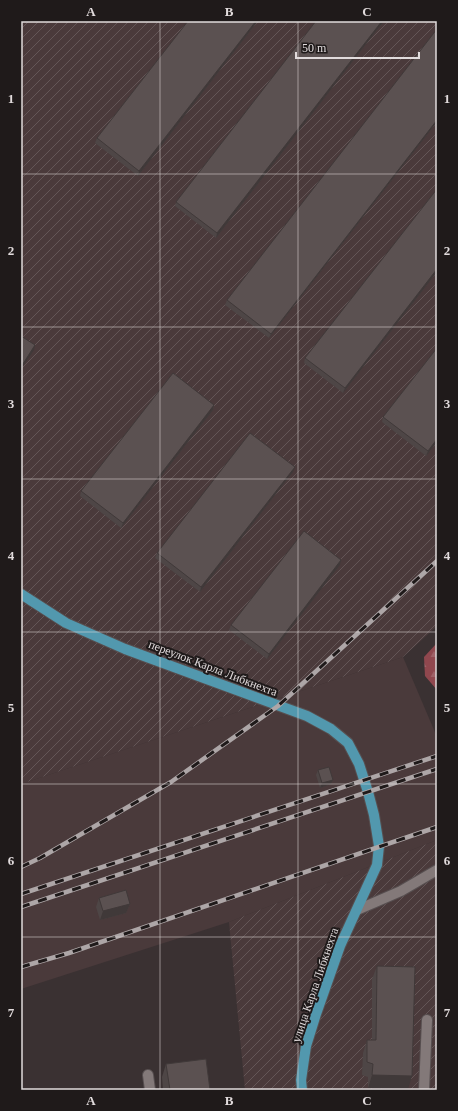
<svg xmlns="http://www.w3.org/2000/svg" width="458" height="1111" viewBox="0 0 458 1111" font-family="'Times New Roman',serif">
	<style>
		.built { fill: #4a3a3b }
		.industrial { fill: url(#industrial-furrows) }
		.forest { fill: url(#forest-firs) }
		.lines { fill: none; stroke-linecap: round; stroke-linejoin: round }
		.minor-casing { stroke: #574f50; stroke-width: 12 }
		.major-casing { stroke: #574f50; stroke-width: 12 }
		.minor { stroke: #837979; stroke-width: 10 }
		.major { stroke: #5298ae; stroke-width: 10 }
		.rail-casing { stroke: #ada6a7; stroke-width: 4.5 }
		.rail { stroke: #1f1a1a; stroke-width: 3; stroke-dasharray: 9; stroke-linecap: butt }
		.wall { fill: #4e4646 }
		.shaded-wall { fill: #403939 }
		.building { fill: #5b5151; stroke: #403939 }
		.grid { fill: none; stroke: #e1dbdc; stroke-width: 1; stroke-opacity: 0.55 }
		.labels { text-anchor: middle; stroke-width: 4; stroke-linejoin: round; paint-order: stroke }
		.street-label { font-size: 12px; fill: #e1dbdc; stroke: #1f1a1a }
		.neatline { fill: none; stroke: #e1dbdc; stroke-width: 1.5 }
		.grid-label { font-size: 13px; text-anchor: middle; font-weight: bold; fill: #e1dbdc }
	</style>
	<defs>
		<pattern id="industrial-furrows" width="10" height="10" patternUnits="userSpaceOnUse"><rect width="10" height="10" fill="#4a3a3b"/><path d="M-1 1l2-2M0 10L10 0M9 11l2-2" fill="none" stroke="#645657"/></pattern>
		<pattern id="forest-firs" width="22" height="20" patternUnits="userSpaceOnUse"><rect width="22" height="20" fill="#90474e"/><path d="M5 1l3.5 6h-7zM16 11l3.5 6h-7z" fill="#9f6167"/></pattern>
	</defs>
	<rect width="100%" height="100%" fill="#3a3132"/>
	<path class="built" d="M403,657L437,737V840L229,922L21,989V784Z"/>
	<path class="industrial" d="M21,21H437V626L403,657L21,784Z
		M437,840V1090H245L229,922Z"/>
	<path class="forest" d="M437,643V690L425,676L424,657Z"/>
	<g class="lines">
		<g class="minor-casing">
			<path id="minor" d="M357,910L401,891L437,870
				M148,1075L150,1090
				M424,1090L427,1020"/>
		</g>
		<g class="major-casing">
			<path id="major" d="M21,594L66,623L125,649L307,716L331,729L348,743L359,764L368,792L374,815L379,846L377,865L340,946L316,1014L306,1046L301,1080L302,1090"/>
		</g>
		<use href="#minor" class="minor"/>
		<use href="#major" class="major"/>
		<g class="rail-casing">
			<path id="rail" d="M21,867L40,858L171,782L278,706L437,561
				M21,894L437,756
				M21,907L437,769
				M21,967L69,953L437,827"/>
		</g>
		<use href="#rail" class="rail"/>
	</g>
	<path class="wall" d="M188,21H258L138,176L95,143L97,138Z
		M316,21H384L216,238L175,206L176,202Z
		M437,29V122L269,338L225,305L227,300Z
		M437,189V272L343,393L304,363L305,358Z
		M437,348V442L426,456L382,422L383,417Z
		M214,405L213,410L121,528L80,496L81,491Z
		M293,472L200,592L155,558L157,553Z
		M340,565L267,659L229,630L231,625Z
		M318,770L333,780L331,784L320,788L316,775Z
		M99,898L130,904L126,913L100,920L96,907Z
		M377,966L408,1089L368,1088V1077L362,1075L363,1053L367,1040H372V979Z
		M166,1064L210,1090H163L162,1077Z"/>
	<path class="shaded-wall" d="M256,21H258L138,176L139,171Z
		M382,21H384L216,238L217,233Z
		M437,120V122L269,338L271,334Z
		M437,269V272L343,393L345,388Z
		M35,345L34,350L21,369V367Z
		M214,405L213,410L121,528L123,523Z
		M437,439V442L426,456L428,451Z
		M295,467L293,472L200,592L201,587Z
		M341,560L340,565L267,659L269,654Z
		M333,780L331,784L320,788L322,783Z
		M130,904L126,913L100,920L103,911Z
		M372,1075L412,1076L408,1089L368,1088Z"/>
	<path class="building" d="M188,21H256L139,171L97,138Z
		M316,21H382L217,233L176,202Z
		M437,29V120L271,334L227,300Z
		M437,189V269L345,388L305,358Z
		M21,336L35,345L21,367Z
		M437,348V439L428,451L383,417Z
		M173,373L214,405L123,523L81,491Z
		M250,433L295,467L201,587L157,553Z
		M304,531L341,560L269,654L231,625Z
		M329,767L333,780L322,783L318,770Z
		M126,890L130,904L103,911L99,898Z
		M377,966L415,967L412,1076L372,1075L373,1064L367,1062V1040H376Z
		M206,1059L210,1090H170L166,1064Z"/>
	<path class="grid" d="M160,21V1090M298,21V1090M21,174H437M21,327H437M21,479H437M21,632H437M21,784H437M21,937H437"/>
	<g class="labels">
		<g class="street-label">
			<text transform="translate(213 668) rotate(21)" y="4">переулок Карла Либкнехта</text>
			<text transform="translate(315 985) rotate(-71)" y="4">улица Карла Либкнехта</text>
		</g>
	</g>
	<rect width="458" height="1111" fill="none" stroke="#1f1a1a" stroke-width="44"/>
	<path d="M296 52v6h123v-6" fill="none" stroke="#e1dbdc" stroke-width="2"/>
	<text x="302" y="52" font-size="12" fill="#e1dbdc" stroke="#1f1a1a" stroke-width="3" paint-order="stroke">50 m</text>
	<rect x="22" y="22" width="414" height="1067" class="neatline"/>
	<g class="grid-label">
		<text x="91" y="16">A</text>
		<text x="229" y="16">B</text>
		<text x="367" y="16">C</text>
		<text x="11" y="103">1</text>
		<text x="447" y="103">1</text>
		<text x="11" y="255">2</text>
		<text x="447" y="255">2</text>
		<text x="11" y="408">3</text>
		<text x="447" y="408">3</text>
		<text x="11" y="560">4</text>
		<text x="447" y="560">4</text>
		<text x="11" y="712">5</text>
		<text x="447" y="712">5</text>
		<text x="11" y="865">6</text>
		<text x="447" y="865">6</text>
		<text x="11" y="1017">7</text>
		<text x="447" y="1017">7</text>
		<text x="91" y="1105">A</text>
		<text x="229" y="1105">B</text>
		<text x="367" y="1105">C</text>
	</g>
</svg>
